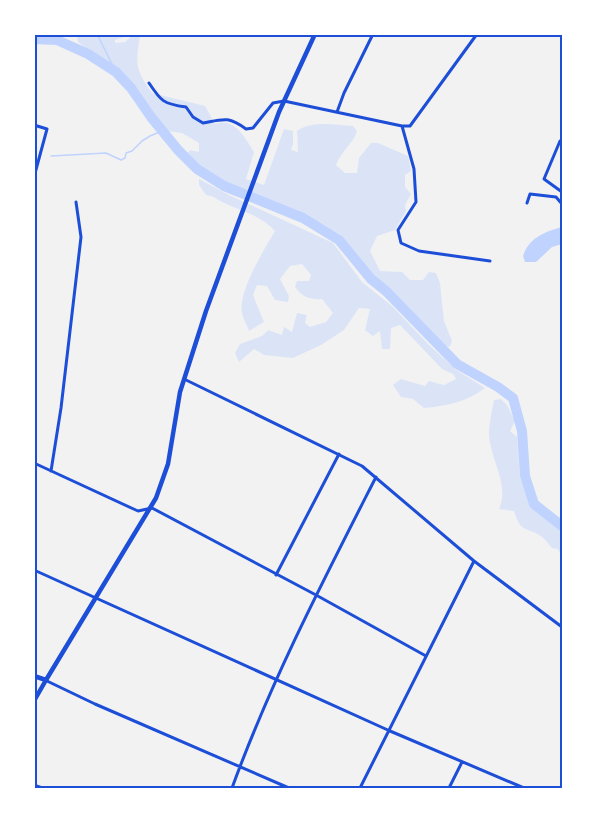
<svg xmlns="http://www.w3.org/2000/svg" width="597" height="823" viewBox="0 0 597 823" font-family="'Roboto Serif',serif">
	<style>
		.green { fill: #dbe4f7 }
		.water { fill: #bfd3fe }
		.lines { fill: none; stroke-linecap: round; stroke-linejoin: round }
		.stream { stroke: #bfd3fe; stroke-width: 1.5 }
		.river { stroke: #bfd3fe; stroke-width: 10 }
		.minor { stroke: #1d4ed8; stroke-width: 3 }
		.tertiary { stroke: #1d4ed8; stroke-width: 4.5 }
		.secondary { stroke: #1d4ed8; stroke-width: 4.5 }
		.neatline { fill: none; stroke: #1d4ed8; stroke-width: 2 }
	</style>
	<rect width="100%" height="100%" fill="#f2f2f2"/>
	<path class="green" d="M77,35H129L115,40V43L125,42L133,35H140C136,64 134,67 152,93L205,106L215,124C235,117 245,138 254,152L246,179L264,185L284,129L293,131V144L291,150L298,152L297,131C313,120 334,125 353,126L357,131C354,143 341,151 336,165L345,173H357L359,158L371,143H378L408,156L411,171L405,175V187L411,194L405,205L406,211L395,230L377,236L370,251L380,271L402,272L410,280H423L429,272L436,273L440,283L444,321L452,341L450,347L446,346L391,290L374,277L341,235L305,214L235,187L189,160L187,154L190,150L199,152V143L182,133L168,131C155,117 146,101 134,86C118,67 97,57 78,42Z
		M199,179L231,196L333,243L362,282L392,306L430,346L455,369L485,388C467,402 446,406 424,408L413,399L401,397L393,385L401,379L425,386L429,381L444,385L456,379L453,374L442,369L400,325L391,328L390,349H382L380,331L373,336L365,330L370,309L359,308L344,330L321,345L293,358L264,355L254,349L239,362L235,353L240,344L262,336L268,330L282,335L284,327L292,332L297,313L307,315L305,323L310,327L326,322L333,313L322,299C311,300 302,297 295,287L297,281H309L311,275L302,264L290,266L280,279L289,296L288,302L275,300L267,286L257,285L253,295L264,322L249,331C247,325 243,319 242,313C238,291 264,250 275,231C261,216 242,211 224,203C215,199 217,197 206,195L199,185Z
		M501,399L507,405L515,421L510,431L517,437L520,478L531,506L562,531V556L558,549L552,548C549,545 546,540 542,537C528,526 521,535 514,511L499,509C510,484 490,460 489,434C489,423 492,411 494,400Z"/>
	<path class="water" d="M562,227V244L552,247L536,262H525L523,256C529,238 544,232 562,227Z"/>
	<g class="lines">
		<path class="stream" d="M97,34L116,72
			M51,156L106,153L121,160L125,158L126,153L132,151L142,141L150,136L162,131"/>
		<path class="river" d="M34,39L57,40L88,54L116,72L131,88L151,117L178,150L197,169L224,186L303,218L339,240L371,279L386,291L457,364L498,387L513,398L522,431L525,476L534,504L562,526"/>
		<path class="minor" d="M477,34L410,126H402L414,169L416,202L398,230L401,243L419,251L490,261
			M149,83C161,101 163,104 186,107L193,117L203,123C224,119 228,116 246,129L253,128L273,103L284,101L402,126
			M337,112L344,93L373,34
			M34,125L47,129L34,177
			M560,141L544,179L562,192
			M527,203L530,194L556,197L562,204
			M184,379L362,466L474,561L562,627
			M34,463L138,511L152,508L316,595L426,656
			M51,471L61,408L81,237L76,202
			M34,570L390,731L524,788
			M276,575L339,454
			M47,681L95,704L289,788
			M232,788C271,681 324,579 376,477
			M360,788L474,561
			M449,788L462,762"/>
		<path class="tertiary" d="M34,701L46,680
			M34,786L40,788"/>
		<path class="secondary" d="M34,676L46,680L156,498L168,464L180,392L206,311L279,112L315,34"/>
	</g>
	<rect width="597" height="823" fill="none" stroke="#ffffff" stroke-width="72"/>
	<rect x="36" y="36" width="525" height="751" class="neatline"/>
</svg>
